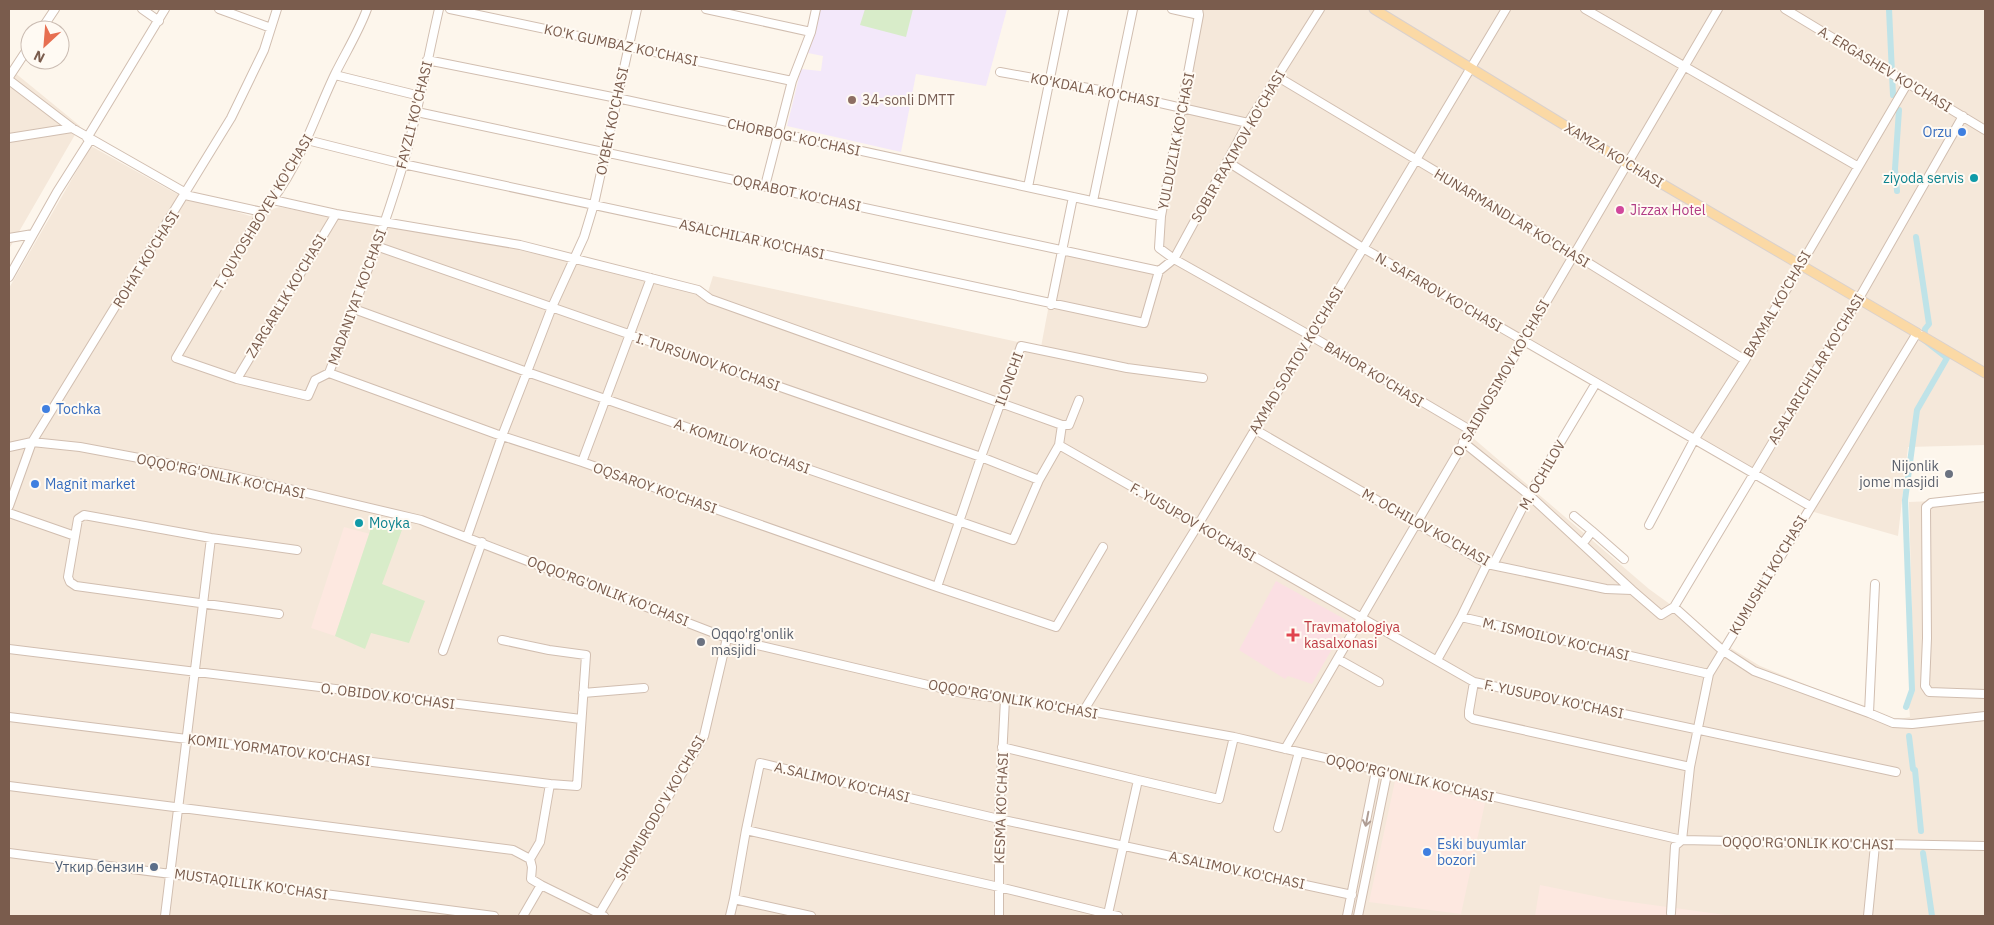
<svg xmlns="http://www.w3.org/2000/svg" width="1994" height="925" viewBox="0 0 1994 925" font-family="'IBM Plex Sans',sans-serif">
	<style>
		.residential { fill: #f5e8da }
		.commercial { fill: #fde8e0 }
		.education { fill: #f3e8fa }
		.medical { fill: #fbdfe3 }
		.green { fill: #d8ecc9 }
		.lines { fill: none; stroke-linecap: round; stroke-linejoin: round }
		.canal { stroke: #bfe3e8; stroke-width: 6 }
		.minor-casing { stroke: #d1beb0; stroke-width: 10 }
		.major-casing { stroke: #dad1cd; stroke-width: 11 }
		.minor { stroke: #fff; stroke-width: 8 }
		.major { stroke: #fbd9a5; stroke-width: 9 }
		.oneway { stroke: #af9d94 }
		.education-dot { fill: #8d6e63; stroke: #fffaf3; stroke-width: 2 }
		.shop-dot { fill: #3f7fe0; stroke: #fffaf3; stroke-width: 2 }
		.culture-dot { fill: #0f9aa8; stroke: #fffaf3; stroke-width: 2 }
		.hotel-dot { fill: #d1479c; stroke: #fffaf3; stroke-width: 2 }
		.worship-dot { fill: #6b7280; stroke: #fffaf3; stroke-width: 2 }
		.health-dot { fill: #e0444e; stroke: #fffaf3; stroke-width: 2 }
		.service-dot { fill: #5c6f8a; stroke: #fffaf3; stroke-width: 2 }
		.labels { text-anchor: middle; stroke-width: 4; stroke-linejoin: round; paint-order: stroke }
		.street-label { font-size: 14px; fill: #7a5c4d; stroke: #fffaf3 }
		.education-label { font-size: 14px; fill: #785e54; stroke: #fffaf3; text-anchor: start }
		.shop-label { font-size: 14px; fill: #366cbe; stroke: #fffaf3; text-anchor: start }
		.culture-label { font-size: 14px; fill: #0d838f; stroke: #fffaf3; text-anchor: end }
		.hotel-label { font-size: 14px; fill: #b23c85; stroke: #fffaf3; text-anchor: start }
		.worship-label { font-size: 14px; fill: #5b616d; stroke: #fffaf3; text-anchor: end }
		.health-label { font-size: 14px; fill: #be3a42; stroke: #fffaf3; text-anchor: start }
		.service-label { font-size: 14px; fill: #4e5e75; stroke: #fffaf3; text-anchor: end }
	</style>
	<rect width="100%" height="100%" fill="#fdf6ec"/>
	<path class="residential" d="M1194,9H1985V445L1908,447L1898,536L1814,512L1523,345L1473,438L1649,589L1729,647L1760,666L1893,720L1910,717L1909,706L1914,692L1909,502L1985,499V916H9V288L91,146L175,193L250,216L279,207L378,225H429L514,239L708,292L713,276L1041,347L1060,246L1158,267L1167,260L1154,248L1159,207L1186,67Z
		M9,68L80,126L9,249Z"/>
	<path class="commercial" d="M344,527L370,534L335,636L311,628Z
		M1395,781L1485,803L1461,914L1369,902Z
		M1540,885L1609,899L1733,916H1535Z"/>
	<path class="education" d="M819,9H1007L986,86L916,74L901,152L787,126L801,69L821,71L823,56L808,53Z"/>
	<path class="medical" d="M1276,581L1348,621L1312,684L1288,676L1285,679L1239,650Z"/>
	<path class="green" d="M865,9H913L906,37L860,25Z
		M374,519L403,527L382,584L425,601L409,643L371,633L365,649L335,636Z"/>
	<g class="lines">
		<path class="canal" d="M1889,9L1893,95
			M1897,191L1895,169L1899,110
			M1906,707L1912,690L1905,500L1917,410L1947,358L1924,340L1925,329L1929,324L1916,237
			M1909,736L1913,769L1915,770L1921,831
			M1923,853L1932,916"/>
		<g class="minor-casing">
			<path id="minor" d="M142,9L159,21
				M219,9L271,28
				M367,9C359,31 346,52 335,74C313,120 298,173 262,212L176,358L237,379L308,396L315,380L329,373L496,434L582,462L937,587L1056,627L1103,547
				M450,9L792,81
				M706,9L811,32
				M1172,9L1199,15
				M1198,9L1199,15L1161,216L1159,248L1174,259L1311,336L1470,430
				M1585,9L1857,166
				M1785,9L1985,130
				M41,30L55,9
				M427,60L617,98L1161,216
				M1000,72L1116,93L1248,123
				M335,75L420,96
				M9,77L30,45
				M1278,77L1574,254L1745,360
				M9,80L72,128L186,193
				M417,112L1159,271L1174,259L1248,123L1320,9
				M9,138L72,128
				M87,138L165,9
				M307,140L403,164L1144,323L1159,271
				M1228,162L1363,248L1810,506
				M765,186L792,81L811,32L816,9
				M1028,187L1064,9
				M185,195L262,212
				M273,200L336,214L520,245L698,290L710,299L1062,425H1069L1079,400
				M1093,201L1133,9
				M9,238L33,234
				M376,246L981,457L1039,480
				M9,277L57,192L90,140
				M1051,305L1073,197
				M354,309L527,372L1013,540L1039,480L1059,445L1062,425
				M329,373C355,304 382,235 403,165C418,113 427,61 439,9
				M237,379L336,214
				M1596,383L1529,495L1495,561L1487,564L1461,617L1709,674
				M1254,429L1487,564L1606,589L1632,590L1661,615L1674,607L1858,300L1963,116
				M1463,442L1529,495L1632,590
				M1059,445L1474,682L1896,772
				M9,447L32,442L80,447L230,475L421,520L727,638L962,693L1084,710L1234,737L1682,840L1985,846
				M582,462L651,278
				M1985,497L1931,503L1926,507L1927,638L1925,686L1929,692L1985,694
				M9,506L32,442L231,118L264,50L277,9
				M9,513L75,536
				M1574,516L1592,531
				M1649,525L1694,440L1745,360L1907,84
				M467,537L502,436L527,372L552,307L584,237L594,204L637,9
				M1583,543L1592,531L1624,559
				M937,587L981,457L1021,346L1127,368L1203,378
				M1674,607L1722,650L1754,671L1869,713L1875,584
				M279,614L76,586L70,582L68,577L78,519L84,515L211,538L297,550
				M9,649L581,719
				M443,651L482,542
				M1338,659L1379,682
				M1437,660L1461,617
				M1474,682L1469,711V716L1473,719L1690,767
				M583,693L644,688
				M1084,710L1198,525L1506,9
				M1869,713L1893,723L1912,724L1985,716
				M9,717L550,784L577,786L586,655L549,650L502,640
				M1002,747L1138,780
				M1285,749C1429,502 1572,254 1718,9
				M9,786L513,850L530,859
				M1278,828L1299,752
				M746,830L734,899L811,916
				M9,853L494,916
				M541,885L531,879L532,867L530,859L540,842L550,784
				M1671,913L1675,846L1682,840L1690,767L1709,674L1917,333L1922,336
				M165,916L211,538
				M523,916L541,885L604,916
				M598,916L704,736L727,638
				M730,916L734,899
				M999,916V819L1005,699
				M1108,916V914L999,887L746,830L760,763L999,819L1352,895
				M1118,916L1108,914L1138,780L1219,799L1234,737
				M1347,916L1376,771
				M1358,916L1387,774
				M1868,916L1875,845"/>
		</g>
		<g class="major-casing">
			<path id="major" d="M1374,9L1628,164L1917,333
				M1922,336L1985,373"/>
		</g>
		<use href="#minor" class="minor"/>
		<use href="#major" class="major"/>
	</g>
	<defs><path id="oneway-shaft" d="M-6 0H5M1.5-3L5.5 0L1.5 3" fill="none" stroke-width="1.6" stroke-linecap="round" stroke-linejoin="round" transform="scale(1.25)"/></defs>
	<use class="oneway" href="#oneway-shaft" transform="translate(1367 819) rotate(101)"/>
	<circle class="education-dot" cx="852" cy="100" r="5"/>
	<g class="shop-dot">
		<circle cx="1962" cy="132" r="5"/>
		<circle cx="46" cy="409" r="5"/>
		<circle cx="35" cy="484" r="5"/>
		<circle cx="1427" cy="852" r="5"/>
	</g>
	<g class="culture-dot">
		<circle cx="1974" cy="178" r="5"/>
		<circle cx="359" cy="523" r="5"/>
	</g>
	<circle class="hotel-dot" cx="1620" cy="210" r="5"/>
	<g class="worship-dot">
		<circle cx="1949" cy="474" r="5"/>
		<circle cx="701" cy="642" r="5"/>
	</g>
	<path class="health-dot" d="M1290.5 627.5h5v5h5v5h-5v5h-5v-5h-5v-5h5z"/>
	<circle class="service-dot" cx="154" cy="867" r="5"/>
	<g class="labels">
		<g class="street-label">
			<text transform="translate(621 45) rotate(12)" y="5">KO'K GUMBAZ KO'CHASI</text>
			<text transform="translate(1885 69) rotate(31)" y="5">A. ERGASHEV KO'CHASI</text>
			<text transform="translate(1095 90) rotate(11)" y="5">KO'KDALA KO'CHASI</text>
			<text transform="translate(414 115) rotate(-76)" y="5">FAYZLI KO'CHASI</text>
			<text transform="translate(612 121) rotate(-78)" y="5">OYBEK KO'CHASI</text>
			<text transform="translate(794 137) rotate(12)" y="5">CHORBOG' KO'CHASI</text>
			<text transform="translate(1176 141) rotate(-79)" y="5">YULDUZLIK KO'CHASI</text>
			<text transform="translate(1238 146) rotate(-60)" y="5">SOBIR RAXIMOV KO'CHASI</text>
			<text transform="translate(1614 155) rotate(31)" y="5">XAMZA KO'CHASI</text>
			<text transform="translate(797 193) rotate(12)" y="5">OQRABOT KO'CHASI</text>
			<text transform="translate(263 212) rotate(-59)" y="5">T. QUYOSHBOYEV KO'CHASI</text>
			<text transform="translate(1512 218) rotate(31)" y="5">HUNARMANDLAR KO'CHASI</text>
			<text transform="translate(752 239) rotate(12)" y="5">ASALCHILAR KO'CHASI</text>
			<text transform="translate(146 259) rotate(-58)" y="5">ROHAT KO'CHASI</text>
			<text transform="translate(1439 292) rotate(30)" y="5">N. SAFAROV KO'CHASI</text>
			<text transform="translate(286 296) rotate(-59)" y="5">ZARGARLIK KO'CHASI</text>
			<text transform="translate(357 297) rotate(-70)" y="5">MADANIYAT KO'CHASI</text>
			<text transform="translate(1777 304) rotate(-60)" y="5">BAXMAL KO'CHASI</text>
			<text transform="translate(1296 360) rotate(-59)" y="5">AXMAD SOATOV KO'CHASI</text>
			<text transform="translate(708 362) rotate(19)" y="5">I. TURSUNOV KO'CHASI</text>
			<text transform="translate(1816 369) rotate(-59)" y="5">ASALARICHILAR KO'CHASI</text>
			<text transform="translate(1374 374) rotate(31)" y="5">BAHOR KO'CHASI</text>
			<text transform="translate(1501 378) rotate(-60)" y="5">O. SAIDNOSIMOV KO'CHASI</text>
			<text transform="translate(1009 379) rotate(-70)" y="5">ILONCHI</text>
			<text transform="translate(742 446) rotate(19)" y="5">A. KOMILOV KO'CHASI</text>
			<text transform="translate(1542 475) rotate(-60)" y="5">M. OCHILOV</text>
			<text transform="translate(221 476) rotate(12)" y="5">OQQO'RG'ONLIK KO'CHASI</text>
			<text transform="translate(655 488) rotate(19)" y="5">OQSAROY KO'CHASI</text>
			<text transform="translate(1193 522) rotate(30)" y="5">F. YUSUPOV KO'CHASI</text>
			<text transform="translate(1426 527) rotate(29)" y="5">M. OCHILOV KO'CHASI</text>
			<text transform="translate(1768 575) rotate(-59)" y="5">KUMUSHLI KO'CHASI</text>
			<text transform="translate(608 591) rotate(21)" y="5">OQQO'RG'ONLIK KO'CHASI</text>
			<text transform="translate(1556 639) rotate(13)" y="5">M. ISMOILOV KO'CHASI</text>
			<text transform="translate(388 696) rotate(7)" y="5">O. OBIDOV KO'CHASI</text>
			<text transform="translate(1013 699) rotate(10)" y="5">OQQO'RG'ONLIK KO'CHASI</text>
			<text transform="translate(1554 699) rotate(12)" y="5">F. YUSUPOV KO'CHASI</text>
			<text transform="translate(279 750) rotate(7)" y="5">KOMIL YORMATOV KO'CHASI</text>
			<text transform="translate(1410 778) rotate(13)" y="5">OQQO'RG'ONLIK KO'CHASI</text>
			<text transform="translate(842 782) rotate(13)" y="5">A.SALIMOV KO'CHASI</text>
			<text transform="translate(660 808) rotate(-60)" y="5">SHOMURODO'V KO'CHASI</text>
			<text transform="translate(1001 808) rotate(-88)" y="5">KESMA KO'CHASI</text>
			<text transform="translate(1808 843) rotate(1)" y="5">OQQO'RG'ONLIK KO'CHASI</text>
			<text transform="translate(1237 870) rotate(12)" y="5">A.SALIMOV KO'CHASI</text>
			<text transform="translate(251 884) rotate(8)" y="5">MUSTAQILLIK KO'CHASI</text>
		</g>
		<g class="education-label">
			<text x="862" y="105">34-sonli DMTT</text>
		</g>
		<g class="shop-label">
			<text x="1952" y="137" text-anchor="end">Orzu</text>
			<text x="56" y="414">Tochka</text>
			<text x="45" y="489">Magnit market</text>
			<text x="1437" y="849">Eski buyumlar<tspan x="1437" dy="16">bozori</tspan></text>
		</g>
		<g class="culture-label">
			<text x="1964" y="183">ziyoda servis</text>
			<text x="369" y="528" text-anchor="start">Moyka</text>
		</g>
		<g class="hotel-label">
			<text x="1630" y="215">Jizzax Hotel</text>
		</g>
		<g class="worship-label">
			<text x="1939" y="471">Nijonlik<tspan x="1939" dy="16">jome masjidi</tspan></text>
			<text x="711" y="639" text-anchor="start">Oqqo'rg'onlik<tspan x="711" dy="16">masjidi</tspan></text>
		</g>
		<g class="health-label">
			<text x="1304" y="632">Travmatologiya<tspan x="1304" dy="16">kasalxonasi</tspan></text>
		</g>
		<g class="service-label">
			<text x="144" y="872">Уткир бензин</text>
		</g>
	</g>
	<rect width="1994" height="925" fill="none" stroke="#7a5c4d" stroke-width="20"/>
	<g transform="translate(45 45) rotate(206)"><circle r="24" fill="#fffaf3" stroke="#cabbb1"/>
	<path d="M0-4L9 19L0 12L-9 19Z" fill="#e76f51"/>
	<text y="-8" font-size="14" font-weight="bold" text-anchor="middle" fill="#7a5c4d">N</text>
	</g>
</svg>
